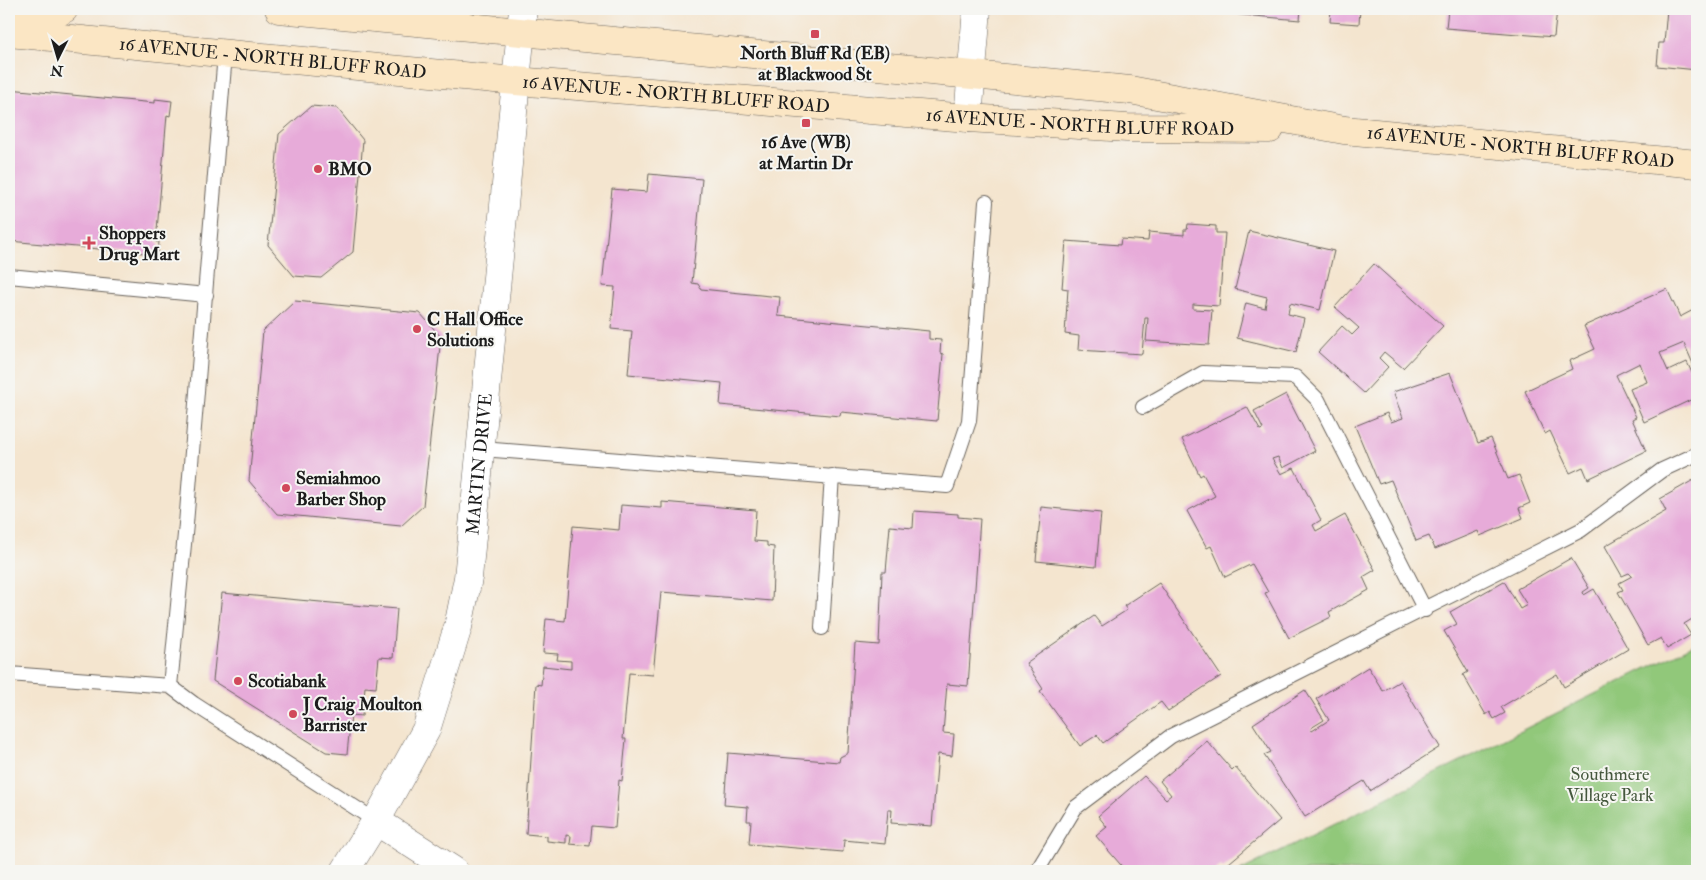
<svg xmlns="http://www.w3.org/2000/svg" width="1706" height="880" viewBox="0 0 1706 880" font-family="'IM FELL Double Pica',serif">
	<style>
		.green { fill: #91c87a; stroke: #56724b }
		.building { fill: #e7abd9 }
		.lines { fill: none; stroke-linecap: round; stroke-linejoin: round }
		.service-casing { stroke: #68625b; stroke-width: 16 }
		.minor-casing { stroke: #68625b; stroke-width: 29 }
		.tertiary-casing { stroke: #68625b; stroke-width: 29 }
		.secondary-casing { stroke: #68625b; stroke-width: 29 }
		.service { stroke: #fff; stroke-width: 14 }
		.minor { stroke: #fff; stroke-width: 28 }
		.tertiary { stroke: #fff; stroke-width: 28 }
		.secondary { stroke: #fbe6c4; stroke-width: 28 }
		.poi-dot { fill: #d1495b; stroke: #f6f6f2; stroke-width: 2 }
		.labels { text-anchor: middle; stroke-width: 4; stroke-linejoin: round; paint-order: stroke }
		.poi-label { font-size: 18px; font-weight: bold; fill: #1c1c1c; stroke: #f6f6f2; text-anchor: start }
		.street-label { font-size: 18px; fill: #1c1c1c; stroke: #f6f6f2 }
		.park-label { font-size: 18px; fill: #45583d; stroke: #f6f6f2 }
	</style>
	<rect width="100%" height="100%" fill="#f6f6f2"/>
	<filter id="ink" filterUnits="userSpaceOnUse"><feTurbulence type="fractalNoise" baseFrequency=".02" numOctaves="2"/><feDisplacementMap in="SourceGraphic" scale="10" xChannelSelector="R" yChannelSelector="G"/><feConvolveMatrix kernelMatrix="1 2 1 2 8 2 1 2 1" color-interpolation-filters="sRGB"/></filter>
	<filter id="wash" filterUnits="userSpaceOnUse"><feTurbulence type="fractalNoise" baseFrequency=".0096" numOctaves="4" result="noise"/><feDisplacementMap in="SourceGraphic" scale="20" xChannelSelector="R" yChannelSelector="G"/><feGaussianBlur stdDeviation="1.12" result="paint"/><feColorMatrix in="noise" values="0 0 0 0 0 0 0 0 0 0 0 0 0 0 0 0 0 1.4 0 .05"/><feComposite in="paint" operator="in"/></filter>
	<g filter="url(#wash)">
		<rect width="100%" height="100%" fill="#f4e5cf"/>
		<path class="green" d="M1697,643V871H1240Z"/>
		<g id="blocks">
			<path class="building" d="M1220,9H1301L1300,20L1220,13Z
				M1331,9H1360L1359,24L1330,22Z
				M1448,9H1557L1554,37L1446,28Z
				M1667,9H1697V70L1657,66L1659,43H1664Z
				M9,89L155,103V99L172,101L170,116L167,115L156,242H159L158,254L155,256L144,255V253L9,241Z
				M311,106L337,108L363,140L353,252L321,278L294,276L268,245L279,134Z
				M649,174L702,179L692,283L698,284L701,289L780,297L778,316L929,331V339L941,340L940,353L943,354L937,421L841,412L840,416L720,405L722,383L628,374L632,331L611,329L615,287L602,286L612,189L647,192Z
				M1188,224L1216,226V233H1225L1219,306L1193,304V309L1212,310L1209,345L1146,341L1148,318H1145L1142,354L1078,350L1079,336L1065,334L1068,289L1062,288L1066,241L1120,245L1121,239L1148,241L1149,232L1184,235V230H1187Z
				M1249,231L1334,251L1320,310L1290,303L1288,314L1304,318L1296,352L1237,338L1246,303L1265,308L1267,297L1235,289Z
				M1374,264L1443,326L1403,368L1384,352L1379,358L1388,367L1364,393L1318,352L1342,326L1352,335L1359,328L1335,307Z
				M1667,289L1680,317L1697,308V373L1684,343L1660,353L1668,371L1687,362L1697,384V397L1644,422L1630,389L1647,382L1640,363L1616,375L1636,417L1632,419L1646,451L1588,479L1583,467L1570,473L1550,431L1545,434L1525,391L1572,369L1569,361L1595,349L1584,326Z
				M295,301L420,313L441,337L423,506L401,526L277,514L249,481L263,331Z
				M1450,373L1478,443L1491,438L1508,479L1519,475L1530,503L1519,508L1523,518L1480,536L1478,531L1435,549L1429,536L1416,541L1391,480L1379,484L1355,426L1387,413L1391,422L1403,418L1393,392Z
				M1286,394L1315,451L1283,468L1278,457L1272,459L1281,474L1294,468L1321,520L1313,525L1316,531L1345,515L1375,570L1363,577L1369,590L1329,612L1331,617L1289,638L1265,593L1268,592L1252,564L1225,577L1211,546L1207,548L1187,511L1215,496L1203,474L1200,476L1182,439L1247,407L1260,430L1263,429L1254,411Z
				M1697,478V616L1684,624L1691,635L1667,649L1661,638L1648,645L1618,592L1623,590L1619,583L1632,576L1629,573L1622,576L1605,546L1666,511L1660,499Z
				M662,502L756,510L754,541L767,542V546L774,547L772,601L661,592L653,675L629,673L623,739H626L622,781L619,780L615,828L592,826L590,846L570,844L571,836L566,835V843L547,841V836L526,834L536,684L541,685L543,666L571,669V661L557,660L558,654L543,653L546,619L565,621L573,526L619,530L621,505L662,508Z
				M1041,507L1101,513L1096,567L1036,561Z
				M914,511L958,514V517L980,519L968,686L947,684L943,733L954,734L952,756L938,754L932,826L891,823L892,810H888L885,844L844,840L843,852L749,844L751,821H747L748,807L724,805L728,753L839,762L840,757L848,753L855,643L879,645L882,572H886L890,526L913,528Z
				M1571,558L1589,588L1583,592L1584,595L1594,589L1628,649L1564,687L1557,674L1501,707L1505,713L1494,719L1490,712L1486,715L1463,675L1468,672L1444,631L1457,624L1450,612L1504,581L1520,609L1527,605L1517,589Z
				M1159,583L1221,676L1168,711L1161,702L1103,743L1097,735L1080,746L1040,691L1043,689L1026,663L1094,616L1102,626L1127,610L1124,606Z
				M222,593L397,609L393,658L379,657L376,688L365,687L362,716L351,715L347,754L326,752L213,681Z
				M1368,667L1383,691L1400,681L1440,747L1370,791L1364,781L1305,817L1264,755L1271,752L1253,724L1305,690L1324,720L1311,728L1312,731L1329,720L1316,699Z
				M1207,741L1232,770L1235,767L1280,820L1223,868L1221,866L1214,871H1204L1202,868L1198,871H1126L1096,836L1107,827L1098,816L1144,776L1166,799L1171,795L1160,781Z"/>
		</g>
	</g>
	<g filter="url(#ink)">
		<use href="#blocks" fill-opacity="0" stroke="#68625b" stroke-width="1"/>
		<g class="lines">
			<g class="service-casing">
				<path id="service" d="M9,276L206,295
					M1143,407L1203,373L1295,377L1318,400L1425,610
					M482,449L947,486L969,421L986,202
					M822,628L832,476
					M9,674L170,686L194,704L376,821
					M170,686L186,524L225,54
					M1037,871L1075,808L1171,736L1581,530L1662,470L1697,454"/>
			</g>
			<g class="minor-casing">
				<path id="minor" d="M968,118L977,9
					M376,821L454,871"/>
			</g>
			<g class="tertiary-casing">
				<g id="tertiary">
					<path id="s1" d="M345,871L376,821L426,730L458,627L468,578L523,9"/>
				</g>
			</g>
			<g class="secondary-casing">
				<g id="secondary">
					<path d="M11,9L57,13L64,9"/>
					<path id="s2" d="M279,9L1130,90L1344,130L1697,164"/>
					<path id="s3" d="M9,33L516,81L968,118L1127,128L1270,129"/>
				</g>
			</g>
			<use href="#service" class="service"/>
			<use href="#minor" class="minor"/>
			<use href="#tertiary" class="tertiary"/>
			<use href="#secondary" class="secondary"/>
		</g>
	</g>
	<g class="poi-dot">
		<rect x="810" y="29" width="10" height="10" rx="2.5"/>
		<rect x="801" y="118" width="10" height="10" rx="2.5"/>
		<circle cx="318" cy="169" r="5"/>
		<path d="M86.5 235.5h5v5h5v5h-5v5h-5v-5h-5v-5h5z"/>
		<circle cx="417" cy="329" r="5"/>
		<circle cx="286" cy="488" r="5"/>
		<circle cx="238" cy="681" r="5"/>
		<circle cx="293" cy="714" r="5"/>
	</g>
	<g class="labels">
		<g class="poi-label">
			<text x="815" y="59" text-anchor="middle">North Bluff Rd (EB)<tspan x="815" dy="21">at Blackwood St</tspan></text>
			<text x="806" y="148" text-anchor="middle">16 Ave (WB)<tspan x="806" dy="21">at Martin Dr</tspan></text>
			<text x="328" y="175">BMO</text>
			<text x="99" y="239">Shoppers<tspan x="99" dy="21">Drug Mart</tspan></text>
			<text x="427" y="325">C Hall Office<tspan x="427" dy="21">Solutions</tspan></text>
			<text x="296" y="484">Semiahmoo<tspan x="296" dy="21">Barber Shop</tspan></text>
			<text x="248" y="687">Scotiabank</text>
			<text x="303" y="710">J Craig Moulton<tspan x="303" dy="21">Barrister</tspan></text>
		</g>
		<g class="street-label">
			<text dy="6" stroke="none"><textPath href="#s3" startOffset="265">16 AVENUE - NORTH BLUFF ROAD</textPath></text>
			<text dy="6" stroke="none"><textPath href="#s3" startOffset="670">16 AVENUE - NORTH BLUFF ROAD</textPath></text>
			<text dy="6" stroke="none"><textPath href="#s3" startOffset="1075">16 AVENUE - NORTH BLUFF ROAD</textPath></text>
			<text dy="6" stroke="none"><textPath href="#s2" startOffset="1250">16 AVENUE - NORTH BLUFF ROAD</textPath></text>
			<text dy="6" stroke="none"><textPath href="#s1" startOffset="435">MARTIN DRIVE</textPath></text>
		</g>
		<g class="park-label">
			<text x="1610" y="780">Southmere<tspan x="1610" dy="21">Village Park</tspan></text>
		</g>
	</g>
	<rect width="1706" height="880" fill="none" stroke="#f6f6f2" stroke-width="30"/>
	<g transform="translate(58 58) rotate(185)" stroke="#f6f6f2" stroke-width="4" paint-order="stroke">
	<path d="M0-4L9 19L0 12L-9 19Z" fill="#1c1c1c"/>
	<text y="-8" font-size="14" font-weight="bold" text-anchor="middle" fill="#1c1c1c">N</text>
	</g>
</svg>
